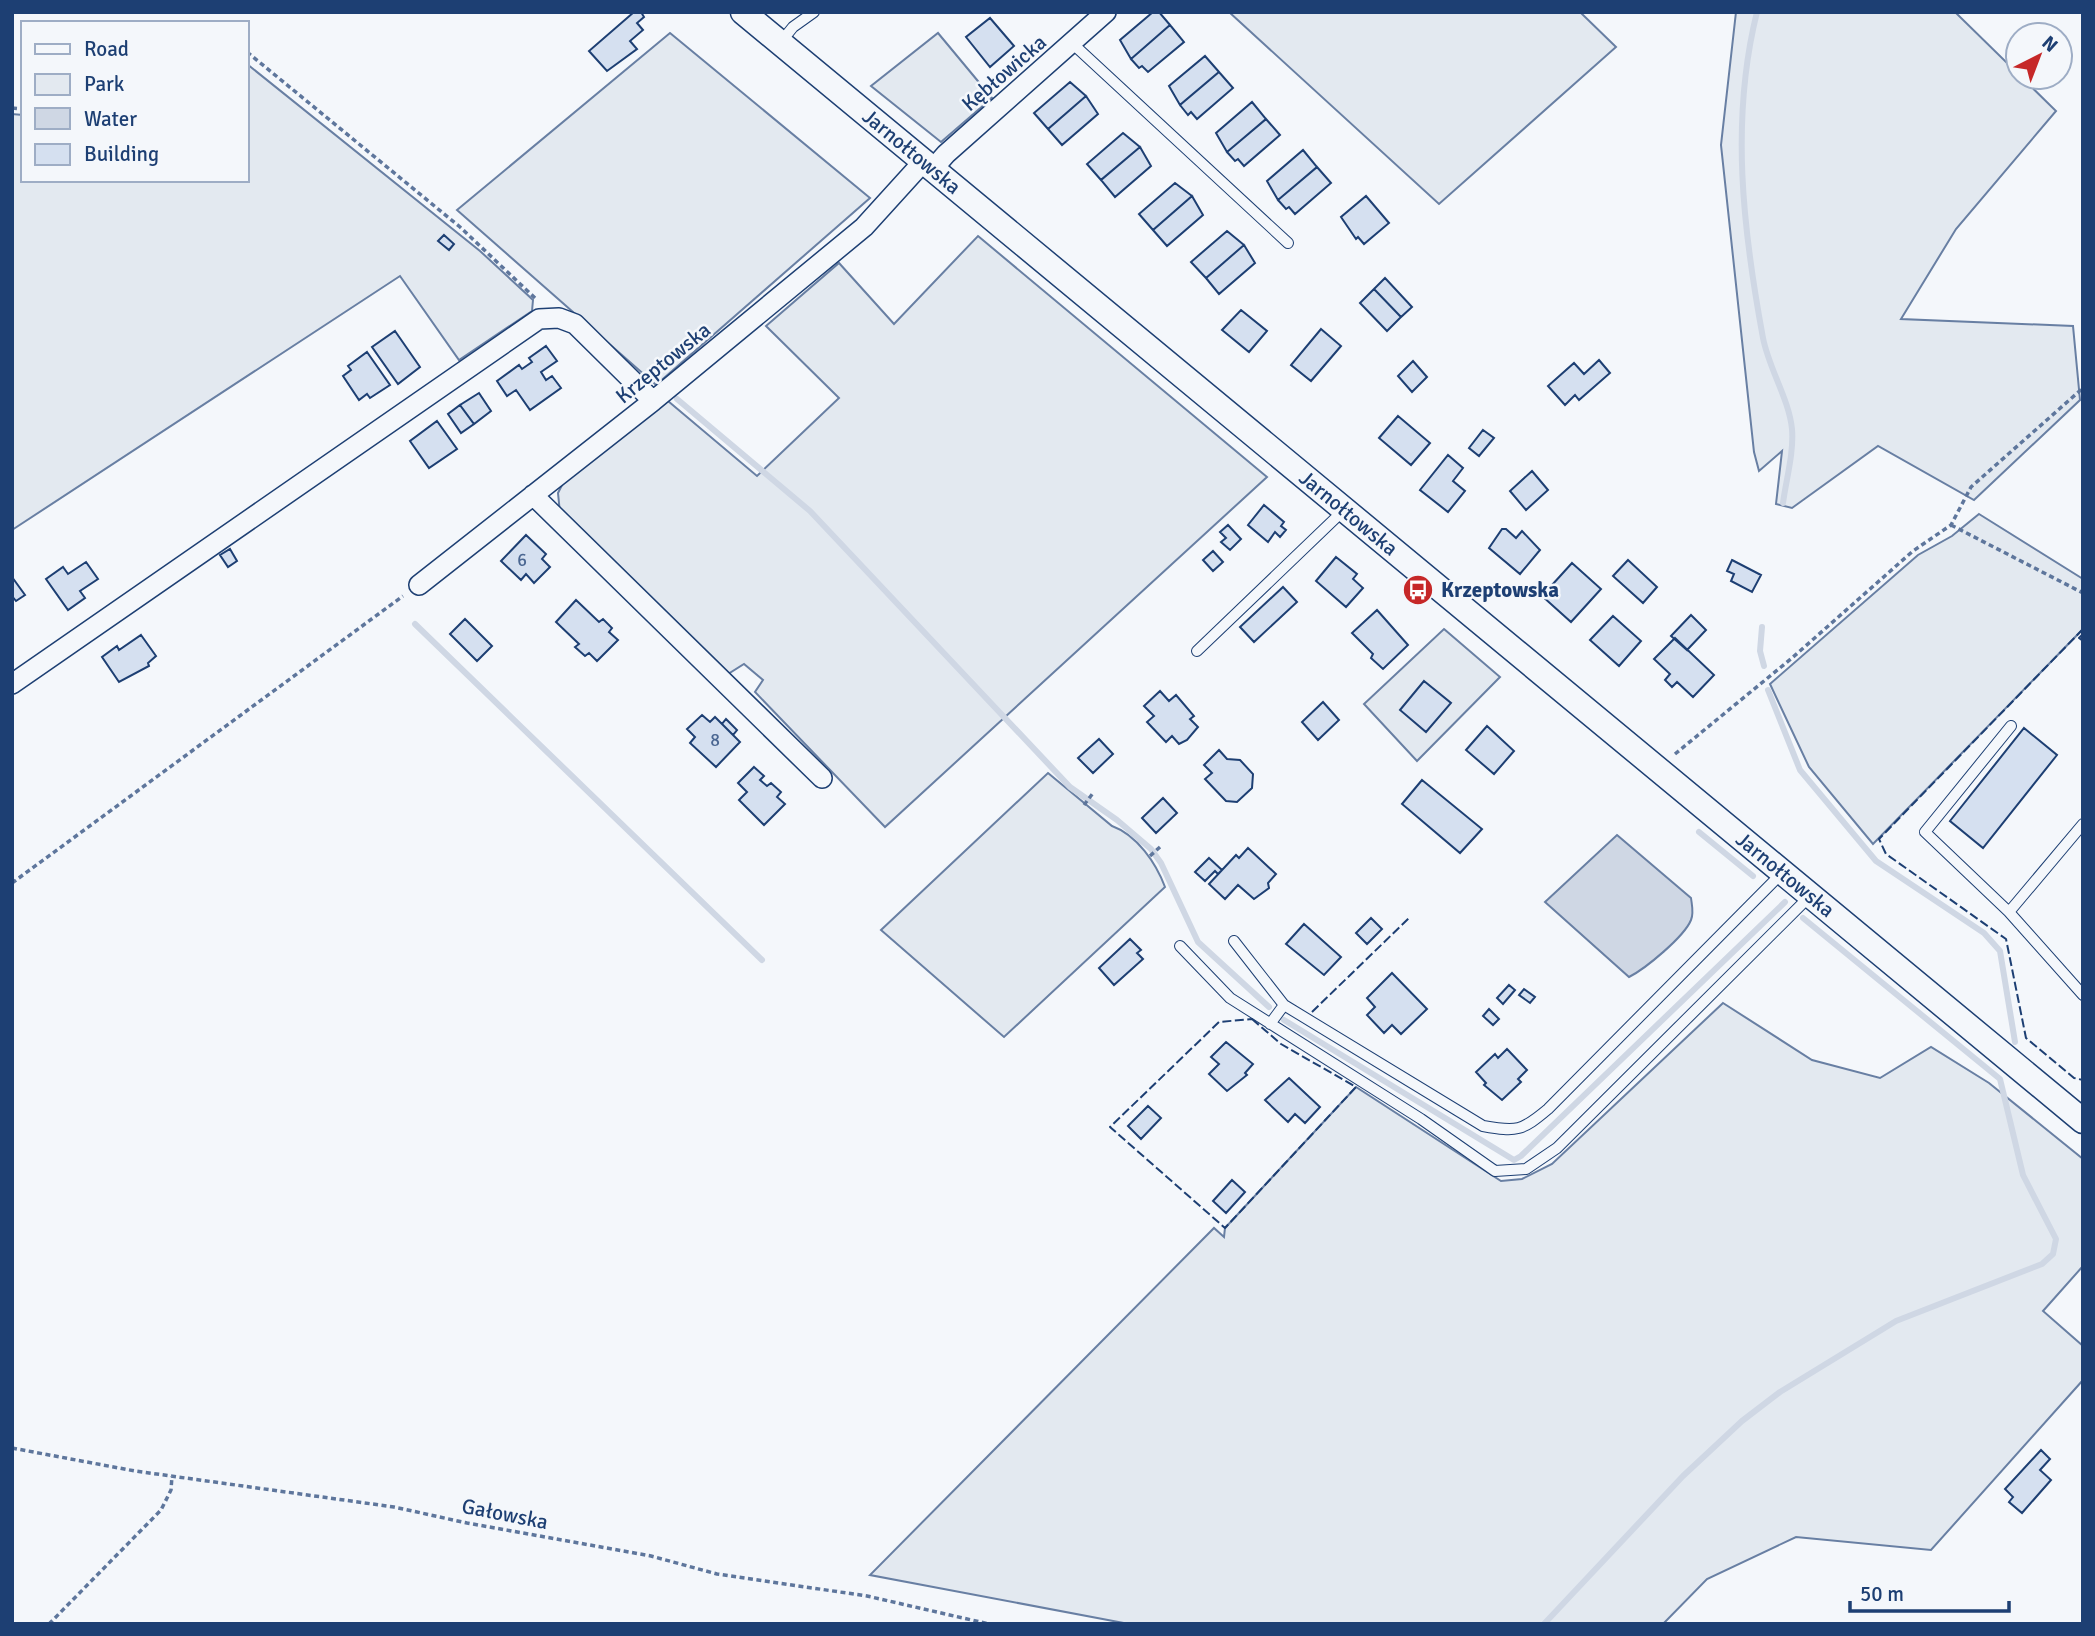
<svg xmlns="http://www.w3.org/2000/svg" width="2095" height="1636" viewBox="0 0 2095 1636" font-family="Signika,sans-serif">
	<style>
		.green { fill: #e3e9f0; stroke: #687fa3; stroke-width: 2 }
		.water { fill: #cfd7e4; stroke: #687fa3; stroke-width: 2 }
		.lines { fill: none; stroke-linecap: round; stroke-linejoin: round }
		.stream { stroke: #cfd7e4; stroke-width: 6 }
		.building { fill: #d5e0f0; stroke: #1d3f73; stroke-width: 2 }
		.service-casing { stroke: #1d3f73; stroke-width: 12 }
		.minor-casing { stroke: #1d3f73; stroke-width: 22 }
		.tertiary-casing { stroke: #1d3f73; stroke-width: 27 }
		.path { stroke: #5e769c; stroke-width: 3.5; stroke-dasharray: 5 3.5; stroke-linecap: butt }
		.service { stroke: #f4f7fb; stroke-width: 10 }
		.minor { stroke: #f4f7fb; stroke-width: 19 }
		.tertiary { stroke: #f4f7fb; stroke-width: 24 }
		.fence { stroke: #1d3f73; stroke-width: 2; stroke-dasharray: 9 3.5; stroke-linecap: butt }
		.labels { text-anchor: middle; stroke-width: 5; stroke-linejoin: round; paint-order: stroke }
		.number-label { font-size: 18px; fill: #4b6792 }
		.street-label { font-size: 21px; fill: #1d3f73; stroke: #f4f7fb }
		.poi-label { font-size: 21px; font-weight: bold; fill: #1d3f73; stroke: #f4f7fb; text-anchor: start }
	</style>
	<rect width="100%" height="100%" fill="#f4f7fb"/>
	<path class="green" d="M1229,12H1580L1616,47L1439,204Z
		M1736,12H1955L2056,111L1956,229L1901,319L2073,326L2080,400L1974,500L1878,446L1792,508L1776,504L1782,451L1759,471L1754,452L1721,145Z
		M670,33L870,198L656,385L457,210Z
		M938,33L992,98L941,142L871,86Z
		M247,64L480,251L533,300L532,311L459,360L400,276L12,530V114L23,115V180H247Z
		M978,236L1267,477L885,827L755,692L763,680L744,664L728,674L560,513L558,493L565,479L668,401L757,476L839,398L766,326L839,263L894,324Z
		M1979,514L2083,579V629L1873,844L1809,767L1770,684L1918,555L1952,536Z
		M1444,629L1500,677L1417,761L1364,704Z
		M1048,773L1112,826C1137,835 1156,863 1165,887L1004,1037L881,930Z
		M1723,1003L1812,1060L1880,1078L1931,1047L1989,1083L2083,1159V1266L2043,1311L2083,1346V1380L1931,1550L1796,1537L1707,1579L1663,1624H1129L870,1575L1214,1228L1224,1237L1225,1228L1356,1087L1501,1181L1522,1179L1552,1164Z"/>
	<path class="water" d="M1617,835L1691,898C1692,906 1694,913 1691,920C1684,937 1645,969 1629,977L1545,902Z"/>
	<g class="lines">
		<path class="stream" d="M1757,12C1730,120 1743,230 1763,338C1769,369 1789,399 1792,429C1794,453 1786,480 1783,503
			M677,399L810,511L1070,787L1117,820L1151,849L1161,863L1198,942L1269,1007
			M415,624L762,960
			M1762,627L1760,651L1764,666
			M1768,690L1800,770L1876,861L1984,933L2000,951L2015,1042
			M1699,832L1753,876
			M1284,1020L1514,1160L1521,1156L1785,902
			M1544,1624L1683,1476L1742,1421L1780,1392L1896,1321L2042,1264L2053,1254L2056,1239L2023,1175L2000,1079L1803,918"/>
	</g>
	<path class="building" d="M634,12H641L644,17L637,23L643,30L630,41L637,49L607,71L589,51Z
		M1153,12H1159L1170,25L1131,59L1120,40Z
		M990,18L1014,46L990,67L966,37Z
		M1170,25L1184,42L1148,72L1142,66L1139,68L1131,59Z
		M1205,56L1219,72L1180,105L1169,86Z
		M1219,72L1233,88L1197,119L1191,112L1188,115L1180,105Z
		M1070,82L1086,96L1048,129L1034,113Z
		M1086,96L1098,114L1062,145L1048,129Z
		M1252,102L1266,119L1227,152L1216,133Z
		M1266,119L1280,135L1244,166L1238,159L1235,161L1227,152Z
		M1123,133L1140,147L1101,180L1087,164Z
		M1140,147L1151,166L1115,197L1101,180Z
		M1303,150L1317,167L1278,200L1267,181Z
		M1317,167L1331,183L1295,214L1289,207L1286,209L1278,200Z
		M1175,183L1192,196L1153,230L1139,214Z
		M1192,196L1203,215L1167,246L1153,230Z
		M1366,196L1389,223L1364,244L1358,237L1356,239L1341,217Z
		M1227,231L1244,245L1206,278L1191,262Z
		M444,235L454,244L449,250L438,241Z
		M1244,245L1255,263L1219,294L1206,278Z
		M1385,278L1412,307L1401,317L1374,289Z
		M1374,289L1401,317L1387,331L1360,303Z
		M1241,310L1267,331L1249,352L1222,330Z
		M1321,329L1341,346L1311,381L1291,365Z
		M395,331L420,367L398,384L372,347Z
		M546,346L557,361L541,372L546,380L552,376L561,388L530,410L516,390L507,396L497,381L519,365L522,369L532,362L529,358Z
		M367,352L390,385L370,398L367,394L359,400L343,376L351,370L348,366Z
		M1599,360L1610,373L1579,400L1575,395L1565,405L1548,386L1574,363L1584,374Z
		M1413,361L1427,377L1412,392L1398,376Z
		M479,393L491,411L474,424L460,405Z
		M460,405L474,424L461,433L448,414Z
		M1398,416L1430,443L1411,465L1379,438Z
		M437,421L457,449L429,468L410,441Z
		M1483,430L1494,438L1479,456L1469,448Z
		M1448,455L1463,468L1453,481L1465,491L1448,512L1420,490Z
		M1532,471L1548,490L1526,510L1510,491Z
		M1264,505L1284,522L1281,526L1286,530L1280,537L1275,532L1268,542L1248,525Z
		M1228,525L1241,539L1230,550L1221,542L1226,538L1220,532Z
		M1502,529H1506L1516,538L1522,531L1540,550L1520,574L1489,548Z
		M526,535L546,554L542,559L550,567L534,583L526,574L521,580L501,561Z
		M230,549L237,561L228,567L220,555Z
		M1213,551L1223,562L1213,571L1203,560Z
		M1336,557L1357,574L1353,579L1363,588L1346,607L1316,581Z
		M1628,560L1657,587L1643,603L1613,576Z
		M1732,560L1761,575L1752,592L1731,581L1734,574L1727,571Z
		M86,562L98,579L80,591L85,598L68,610L46,579L63,567L68,574Z
		M1572,563L1601,589L1571,622L1542,596Z
		M12,577L25,595L16,601L12,596Z
		M1283,587L1297,602L1254,642L1240,627Z
		M576,600L599,622L603,619L612,628L609,632L618,640L597,661L589,653L585,656L575,647L579,644L556,622Z
		M1377,610L1408,645L1383,669L1371,658L1373,654L1352,633Z
		M1691,615L1706,630L1687,650L1671,636Z
		M1613,616L1641,641L1619,666L1590,640Z
		M465,619L492,646L477,661L450,634Z
		M141,635L156,656L148,663L149,666L119,682L102,657L117,646L119,650Z
		M1675,638L1714,675L1693,697L1677,682L1672,687L1665,680L1670,674L1654,659Z
		M1424,681L1451,703L1426,732L1400,710Z
		M1160,691L1169,701L1176,695L1194,716L1190,719L1198,727L1187,740L1179,744L1172,736L1166,742L1147,722L1154,716L1144,706Z
		M1323,702L1339,720L1318,740L1302,722Z
		M702,715L710,722L715,717L740,742L716,767L690,743L695,737L687,729Z
		M726,719L737,730L733,735L722,724Z
		M1487,726L1514,751L1494,774L1466,750Z
		M2024,728L2057,755L1983,848L1950,821Z
		M1099,739L1113,754L1093,773L1078,758Z
		M1219,750L1227,759L1240,760L1253,774L1252,788L1237,802L1226,801L1205,779L1212,773L1204,765Z
		M754,767L764,776L760,780L767,786L771,783L781,792L777,797L785,804L764,825L739,800L747,792L738,783Z
		M1422,780L1482,829L1460,853L1402,804Z
		M1163,798L1177,813L1156,833L1142,818Z
		M1248,848L1276,874L1268,883L1269,888L1254,899L1238,885L1225,899L1209,884L1236,855L1239,858Z
		M1209,858L1222,870L1218,874L1215,871L1205,881L1195,872Z
		M1371,918L1382,929L1367,944L1356,933Z
		M1304,924L1341,957L1324,975L1286,944Z
		M1130,939L1141,950L1137,953L1143,959L1114,985L1099,968Z
		M1392,973L1427,1009L1401,1034L1392,1025L1384,1033L1367,1015L1375,1007L1367,998Z
		M1509,985L1515,990L1503,1004L1497,998Z
		M1524,989L1535,997L1530,1003L1519,995Z
		M1489,1009L1499,1019L1493,1025L1483,1016Z
		M1226,1042L1253,1064L1245,1073L1247,1075L1227,1091L1209,1074L1219,1064L1211,1057Z
		M1507,1049L1527,1070L1518,1079L1521,1082L1502,1100L1484,1085L1486,1083L1476,1072L1495,1054L1498,1058Z
		M1289,1078L1320,1107L1305,1123L1295,1114L1288,1122L1265,1100Z
		M1148,1106L1161,1118L1141,1139L1128,1126Z
		M1232,1180L1245,1192L1226,1213L1213,1201Z
		M2041,1450L2050,1459L2040,1470L2051,1480L2022,1513L2009,1502L2013,1497L2005,1489Z"/>
	<g class="lines">
		<g class="service-casing">
			<path id="service" d="M780,43L793,27L814,12
				M1073,44L1288,243
				M1197,651L1343,511
				M2083,824L2009,912L2083,995
				M2009,912L1925,832L2011,726
				M1234,941L1284,1005L1483,1126C1517,1132 1522,1131 1548,1109L1781,874
				M1180,946L1230,998L1421,1119L1495,1171L1526,1169L1557,1148L1809,897
				M1270,1024L1284,1005"/>
		</g>
		<g class="minor-casing">
			<path id="minor" d="M932,170L946,154L1106,12
				M533,495L822,778
				M419,585L653,401L864,227L923,162
				M12,684L539,319L559,318L575,324L653,401"/>
		</g>
		<g class="tertiary-casing">
			<g id="tertiary">
				<path id="s1" d="M743,12L2083,1121"/>
			</g>
		</g>
		<path class="path" d="M247,52L460,227L536,299
			M12,108L23,109
			M1951,525L2083,593
			M1675,754L1792,658L1913,551L1951,525L1971,487L2083,388
			M1084,805L1093,793
			M1150,856L1160,847
			M12,883L403,596
			M12,1448L135,1471L394,1507L467,1523L651,1556L717,1574L867,1596L989,1624
			M49,1624L161,1510L171,1490L172,1476"/>
		<use href="#service" class="service"/>
		<use href="#minor" class="minor"/>
		<use href="#tertiary" class="tertiary"/>
		<path class="fence" d="M2083,629L1879,839L1886,854L2006,939L2026,1038L2074,1078L2083,1080
			M2083,634L2079,638L2083,641
			M1312,1012L1409,918
			M1252,1019L1281,1044L1356,1087L1225,1228L1110,1127L1219,1022Z"/>
	</g>
	<defs>
		<g id="bus-disc" transform="scale(1.575)"><circle r="9.5" fill="#c62828" stroke="#f4f7fb"/><path d="M-5-6H5V4H4V6H2V4H-2V6H-4V4H-5ZM-3.5-4V0h7V-4ZM-3.5 1.2v1.5H-2V1.2ZM2 1.2v1.5H3.5V1.2Z" fill="#fff"/></g>
	</defs>
	<g fill-rule="evenodd">
		<use href="#bus-disc" x="1418" y="590"/>
	</g>
	<g class="labels">
		<g class="number-label">
			<text x="522" y="566">6</text>
			<text x="715" y="746">8</text>
		</g>
		<g class="street-label">
			<text transform="translate(1004 73) rotate(-41)" y="7">Kębłowicka</text>
			<text dy="7" stroke="none"><textPath href="#s1" startOffset="219">Jarnołtowska</textPath></text>
			<text transform="translate(663 363) rotate(-39)" y="7">Krzeptowska</text>
			<text dy="7" stroke="none"><textPath href="#s1" startOffset="786">Jarnołtowska</textPath></text>
			<text dy="7" stroke="none"><textPath href="#s1" startOffset="1353">Jarnołtowska</textPath></text>
			<text transform="translate(505 1514) rotate(11)" y="7">Gałowska</text>
		</g>
		<g class="poi-label">
			<text x="1441" y="597">Krzeptowska</text>
		</g>
	</g>
	<rect width="2095" height="1636" fill="none" stroke="#1d3f73" stroke-width="28"/>
	<rect x="21" y="21" width="228" height="161" fill="#f4f7fb" stroke="#9eadc5" stroke-width="2"/>
	<rect x="35" y="44" width="35" height="10" fill="#f4f7fb" stroke="#9eadc5" stroke-width="2"/>
	<text x="84" y="56" font-size="21" fill="#1d3f73">Road</text>
	<rect x="35" y="74" width="35" height="21" fill="#e3e9f0" stroke="#9eadc5" stroke-width="2"/>
	<text x="84" y="91" font-size="21" fill="#1d3f73">Park</text>
	<rect x="35" y="108" width="35" height="21" fill="#cfd7e4" stroke="#9eadc5" stroke-width="2"/>
	<text x="84" y="126" font-size="21" fill="#1d3f73">Water</text>
	<rect x="35" y="144" width="35" height="21" fill="#d5e0f0" stroke="#9eadc5" stroke-width="2"/>
	<text x="84" y="161" font-size="21" fill="#1d3f73">Building</text>
	<g transform="translate(2039 56) rotate(42)"><circle r="33" fill="#f4f7fb" stroke="#9eadc5" stroke-width="2"/>
	<path d="M0-5L12 26L0 18L-12 26Z" fill="#c62828"/>
	<text y="-10" font-size="19" font-weight="bold" text-anchor="middle" fill="#1d3f73">N</text>
	</g>
	<path d="M1850 1601v10h159v-10" fill="none" stroke="#1d3f73" stroke-width="3.5"/>
	<text x="1860" y="1601" font-size="21" fill="#1d3f73" stroke="#f4f7fb" stroke-width="5" paint-order="stroke">50 m</text>
</svg>
